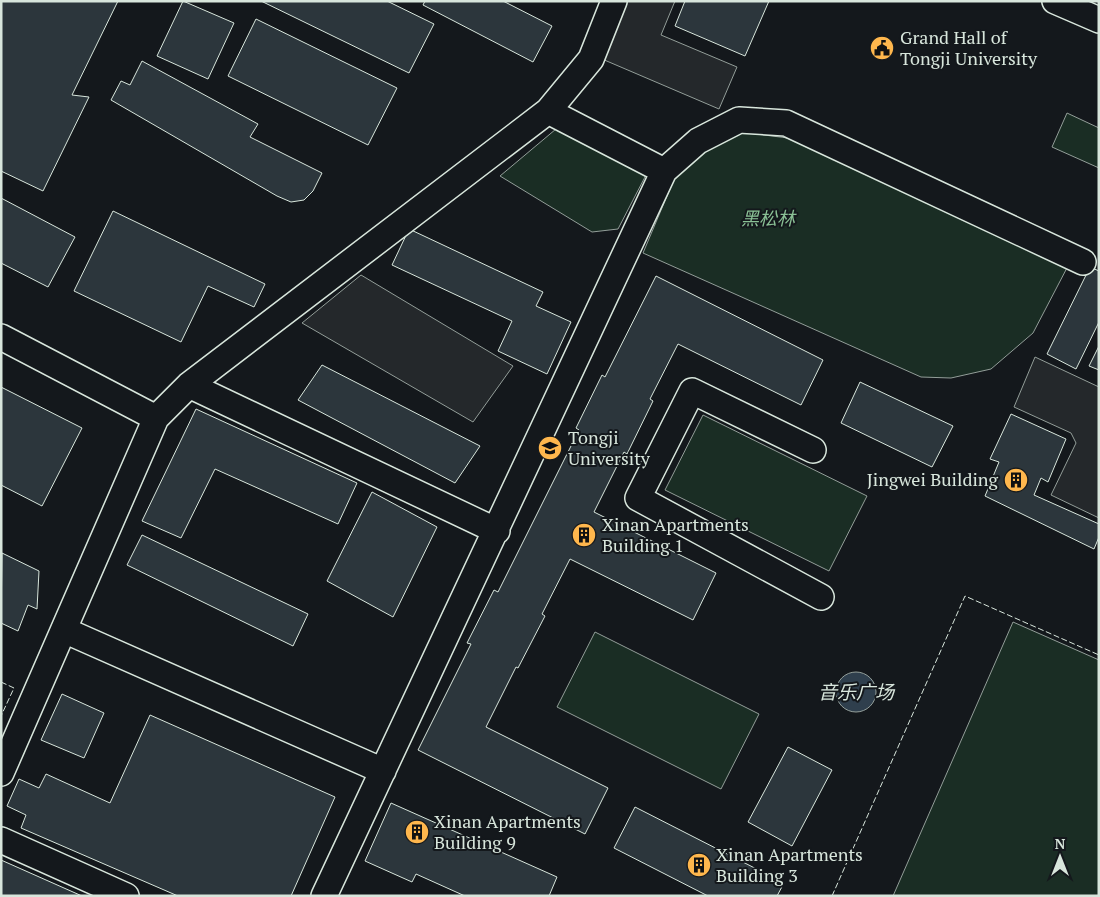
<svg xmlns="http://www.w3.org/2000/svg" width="1100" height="897" viewBox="0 0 1100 897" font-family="'PT Serif','Noto Sans SC',serif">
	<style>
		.green { fill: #1a2d24; stroke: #939e99 }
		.parking { fill: #24282b; stroke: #939e99 }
		.water { fill: #2f3f4d; stroke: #939e99 }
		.building { fill: #2c363c; stroke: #d8e6dc }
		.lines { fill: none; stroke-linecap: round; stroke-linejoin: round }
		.minor-casing { stroke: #d8e6dc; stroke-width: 28 }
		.minor { stroke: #14181c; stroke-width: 25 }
		.fence { stroke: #d8e6dc; stroke-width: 1; stroke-dasharray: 6 2.5; stroke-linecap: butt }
		.labels { text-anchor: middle; stroke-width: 4; stroke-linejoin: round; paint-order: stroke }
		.poi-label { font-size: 18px; fill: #d8e6dc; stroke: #14181c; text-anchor: start }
		.park-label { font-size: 18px; font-style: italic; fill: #8ac095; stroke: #14181c }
		.water-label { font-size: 19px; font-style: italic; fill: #d8e6dc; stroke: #14181c }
	</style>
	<rect width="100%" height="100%" fill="#14181c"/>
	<path class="green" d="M1067,113L1099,128V168L1052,147Z
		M556,129L646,175L618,229L592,232L500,176Z
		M740,132L788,138L1069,264L1033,333L991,369L951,378L921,377L643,253L675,177L700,151Z
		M703,415L867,496L829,571L665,490Z
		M1013,622L1099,660V896H893Z
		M595,632L759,714L721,789L557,707Z"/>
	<path class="parking" d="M626,1H675L661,35L737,67L719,109L602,59Z
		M361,275L513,366L473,422L302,323Z
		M1035,357L1099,387V518L1051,495L1076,443L1071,433L1014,407Z"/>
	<path class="water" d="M836 692a20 20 0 1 1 40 0a20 20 0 1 1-40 0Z"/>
	<path class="building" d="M1,1H118L72,95L89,97L43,191L1,171Z
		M183,1L234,23L208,79L157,56Z
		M261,1H387L434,24L409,73Z
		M425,1H503L552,26L533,62L423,5Z
		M685,1H769L745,56L675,26Z
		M256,19L397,88L368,145L228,76Z
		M142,61L258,124L250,137L322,173L313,191L304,200L291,202L277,196L111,100L121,81L130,85Z
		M1,198L75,237L48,287L1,263Z
		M113,211L265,284L254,307L208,286L181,342L74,291Z
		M409,229L543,292L536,306L571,322L547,374L498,351L512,321L392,265Z
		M1090,267L1099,271V322L1076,369L1047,354Z
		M656,276L823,360L801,405L678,344L650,399L653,401L627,454L624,452L594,512L716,573L693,620L570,559L542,614L545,616L518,668L516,667L486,727L608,788L585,834L418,750L471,644L467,643L494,590L498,592L579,430L576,428L602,375L605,377Z
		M1099,346V370L1089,366Z
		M322,365L480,446L455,483L298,400Z
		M860,382L953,426L932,467L841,423Z
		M1,387L82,428L42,506L1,485Z
		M196,409L357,483L338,524L215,469L181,538L142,521Z
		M1011,414L1066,439L1048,482L1041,478L1034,495L1099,524V537L1094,549L985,496L999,462L990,459Z
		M372,492L437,527L393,617L327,581Z
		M142,535L308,614L293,646L127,565Z
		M2,553L39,571L37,609L28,605L18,631L1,623Z
		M62,694L104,713L84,758L41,740Z
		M150,715L335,797L291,896H178L21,828L26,815L7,806L19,779L39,788L46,774L110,803Z
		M788,747L832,770L792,846L748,822Z
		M391,803L557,877L549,896H465L416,874L412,882L365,861Z
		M635,807L784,883L777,896H708L614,848Z
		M1,860L82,896H1Z"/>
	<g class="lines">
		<g class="minor-casing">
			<path id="minor" d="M1055,1L1099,20
				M664,171L698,141L739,120L786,123L1083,262
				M1,337L156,418
				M189,385L497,531
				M813,450L692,391L638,498L821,597
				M64,630L383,771
				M1,773L156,418L189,385L548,111L591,59L614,1
				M1,840L126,896
				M324,896L664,171L548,111"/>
		</g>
		<use href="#minor" class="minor"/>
		<path class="fence" d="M1,682L14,688L1,716
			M832,896L965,596L1099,655"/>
	</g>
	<defs>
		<g id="civic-disc" transform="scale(1.25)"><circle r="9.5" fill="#ffb74d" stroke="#14181c"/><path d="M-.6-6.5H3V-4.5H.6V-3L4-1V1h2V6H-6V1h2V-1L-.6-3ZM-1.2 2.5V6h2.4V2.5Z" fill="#111"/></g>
		<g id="university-disc" transform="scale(1.25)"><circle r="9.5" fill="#ffb74d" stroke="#14181c"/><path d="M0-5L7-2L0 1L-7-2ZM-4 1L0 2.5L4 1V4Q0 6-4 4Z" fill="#111"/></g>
		<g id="building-disc" transform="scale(1.25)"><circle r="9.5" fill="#ffb74d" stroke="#14181c"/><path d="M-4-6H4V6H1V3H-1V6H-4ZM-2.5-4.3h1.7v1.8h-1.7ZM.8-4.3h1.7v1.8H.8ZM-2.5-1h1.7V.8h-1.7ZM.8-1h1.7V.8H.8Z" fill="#111"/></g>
	</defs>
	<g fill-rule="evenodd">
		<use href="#civic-disc" x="882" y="48"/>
		<use href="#university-disc" x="550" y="448"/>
		<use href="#building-disc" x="1016" y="480"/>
		<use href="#building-disc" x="584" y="535"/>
		<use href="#building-disc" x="417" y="832"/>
		<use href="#building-disc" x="699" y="865"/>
	</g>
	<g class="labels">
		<g class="poi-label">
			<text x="900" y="44">Grand Hall of<tspan x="900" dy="21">Tongji University</tspan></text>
			<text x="568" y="444">Tongji<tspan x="568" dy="21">University</tspan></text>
			<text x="998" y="486" text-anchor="end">Jingwei Building</text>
			<text x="602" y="531">Xinan Apartments<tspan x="602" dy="21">Building 1</tspan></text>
			<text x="434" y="828">Xinan Apartments<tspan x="434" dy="21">Building 9</tspan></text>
			<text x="716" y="861">Xinan Apartments<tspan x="716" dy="21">Building 3</tspan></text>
		</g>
		<g class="park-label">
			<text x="768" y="225">黑松林</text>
		</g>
		<g class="water-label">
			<text x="856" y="699">音乐广场</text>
		</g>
	</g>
	<rect width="1100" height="897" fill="none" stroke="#d8e6dc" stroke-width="5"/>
	<g transform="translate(1060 857)" stroke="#14181c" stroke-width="4" paint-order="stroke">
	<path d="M0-4L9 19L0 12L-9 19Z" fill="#d8e6dc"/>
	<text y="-8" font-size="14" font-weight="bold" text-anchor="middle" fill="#d8e6dc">N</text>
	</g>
</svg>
